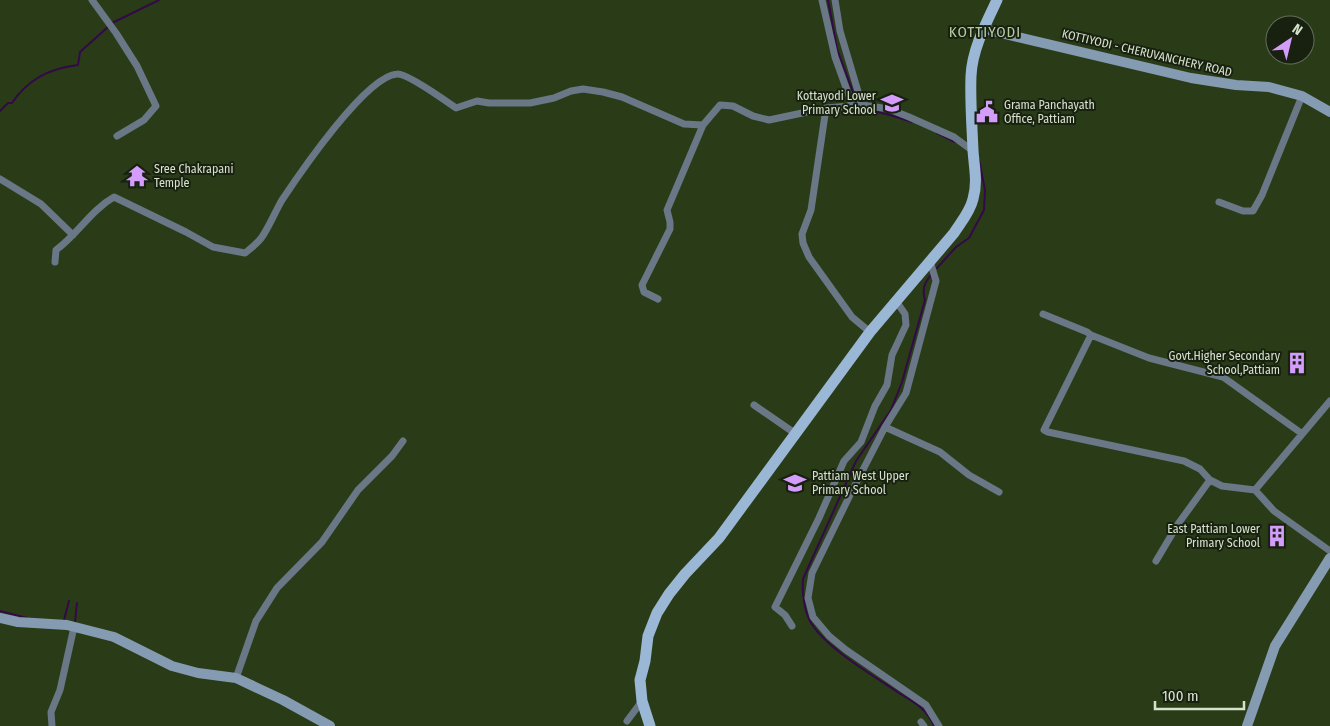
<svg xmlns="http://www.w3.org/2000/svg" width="1330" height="726" viewBox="0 0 1330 726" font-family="'Fira Sans Condensed',sans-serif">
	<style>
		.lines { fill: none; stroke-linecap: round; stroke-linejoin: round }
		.stream { stroke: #33094a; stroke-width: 2 }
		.street { stroke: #697786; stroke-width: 7 }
		.secondary { stroke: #859bb2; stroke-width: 10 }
		.primary { stroke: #9ab7d5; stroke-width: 11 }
		.labels { text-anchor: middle; stroke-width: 4; stroke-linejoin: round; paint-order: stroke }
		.street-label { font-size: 12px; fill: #d6e2cc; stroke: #182010 }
		.poi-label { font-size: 12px; fill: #d6e2cc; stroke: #182010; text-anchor: end }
		.quarter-label { font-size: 15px; letter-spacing: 1px; fill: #b4caa0; stroke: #182010 }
	</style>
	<rect width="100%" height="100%" fill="#2a3c17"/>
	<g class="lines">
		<path class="stream" d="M828,0L837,49L857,103
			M112,23L159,0
			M861,108L890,115L912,122
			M0,111L8,103H12C27,80 51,68 78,65L80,52L109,26
			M937,133L955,142
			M937,268L956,247L969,238L984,210L985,190L979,160
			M931,275C924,283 922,290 925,300L902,382L891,410L856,461L803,579C802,591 804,610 810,621C824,647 874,676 899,693C914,702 927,709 934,726
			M0,611L27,618
			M64,620L69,601
			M75,622L77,603"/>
		<path class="street" d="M92,0L116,33L137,66L156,106L144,120L117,136
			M822,0L835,57L853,107
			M835,0L840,31L862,105
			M826,108L811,210L802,234L803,243L809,257L852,317L870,332
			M0,179L41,204L73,235
			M1219,202L1243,211H1253L1262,195L1302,96
			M930,261L936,281L906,393L885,427L851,493L812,573L808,598L813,617L829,636L846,650L926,705L939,726
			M55,262L56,250C77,235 91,210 114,197L186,232L213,247L245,253C251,248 258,243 262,237C270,225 275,212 282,200C300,173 366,76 397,74C407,73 446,101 456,108L477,101L489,103H530L554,98L571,91L583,89L603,92L622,97L684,124L703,125L720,105L733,106L753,116L769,120L826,108L862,105L889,109L909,117L954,137L973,151
			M658,299L644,292L642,285L670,229V222L667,210L703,125
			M1043,314L1087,332L1091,335L1149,358L1223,377L1301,433
			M1091,335L1044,430L1048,432L1184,461L1200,469L1210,480L1222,486L1255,490L1274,511L1330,551
			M754,405L796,434
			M885,427L940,452L969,475L999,492
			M1255,490L1330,401
			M1156,561L1178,524L1210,480
			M792,626L785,615L775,607L819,518L844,461L861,442L875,406L887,385L892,355L906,325L905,314L896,301
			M236,678L256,621L277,588L322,542L358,490L392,456L403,441
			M627,721L642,701
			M921,722L924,726
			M52,726L51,712L60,690L74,627"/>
		<path class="secondary" d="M984,29L1191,78L1236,85L1269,87L1302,96L1330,112
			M0,618L18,622L67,625L114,637L172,666L198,673L236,678L283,700L330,726
			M1247,726L1275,646L1330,558"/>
		<path class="primary" d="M650,726L642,701L640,680L645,661L648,636L657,613L669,594L685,574L719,538L870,332L954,233C961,222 970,212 973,199C978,182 974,167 973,150C972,126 970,100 971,76C972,50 986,23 997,0"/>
	</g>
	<defs>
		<g id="school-bare" transform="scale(1.725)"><path d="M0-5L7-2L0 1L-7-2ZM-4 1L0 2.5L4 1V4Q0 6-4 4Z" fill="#d49cfb" stroke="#182010" stroke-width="2.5" paint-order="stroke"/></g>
		<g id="civic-bare" transform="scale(1.725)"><path d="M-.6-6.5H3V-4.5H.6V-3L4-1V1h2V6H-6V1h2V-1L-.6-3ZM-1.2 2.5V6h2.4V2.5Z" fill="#d49cfb" stroke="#182010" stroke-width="2.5" paint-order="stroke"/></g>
		<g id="temple-bare" transform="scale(1.725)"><path d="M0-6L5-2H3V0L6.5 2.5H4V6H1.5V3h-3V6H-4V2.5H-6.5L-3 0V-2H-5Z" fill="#d49cfb" stroke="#182010" stroke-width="2.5" paint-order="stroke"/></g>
		<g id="building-bare" transform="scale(1.725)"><path d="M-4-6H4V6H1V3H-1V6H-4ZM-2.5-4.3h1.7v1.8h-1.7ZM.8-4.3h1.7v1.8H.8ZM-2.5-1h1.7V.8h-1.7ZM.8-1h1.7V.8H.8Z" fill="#d49cfb" stroke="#182010" stroke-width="2.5" paint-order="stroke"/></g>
	</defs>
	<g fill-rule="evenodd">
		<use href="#school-bare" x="892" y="103"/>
		<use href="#civic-bare" x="987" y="112"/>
		<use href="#temple-bare" x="137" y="176"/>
		<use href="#building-bare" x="1297" y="363"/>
		<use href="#school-bare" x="795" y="483"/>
		<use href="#building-bare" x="1277" y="536"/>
	</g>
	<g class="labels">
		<g class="street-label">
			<text transform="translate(1147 53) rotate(13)" y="4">KOTTIYODI - CHERUVANCHERY ROAD</text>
		</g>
		<g class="poi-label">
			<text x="876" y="100">Kottayodi Lower<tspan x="876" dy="14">Primary School</tspan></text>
			<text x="1004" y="109" text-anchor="start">Grama Panchayath<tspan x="1004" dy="14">Office, Pattiam</tspan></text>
			<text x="154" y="173" text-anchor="start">Sree Chakrapani<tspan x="154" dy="14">Temple</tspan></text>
			<text x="1280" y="360">Govt.Higher Secondary<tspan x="1280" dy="14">School,Pattiam</tspan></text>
			<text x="812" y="480" text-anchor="start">Pattiam West Upper<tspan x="812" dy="14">Primary School</tspan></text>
			<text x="1260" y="533">East Pattiam Lower<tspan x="1260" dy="14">Primary School</tspan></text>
		</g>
		<g class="quarter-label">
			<text x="985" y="37">KOTTIYODI</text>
		</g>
	</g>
	<g transform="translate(1290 40) rotate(35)"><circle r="24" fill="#182010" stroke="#646e5b"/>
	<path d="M0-4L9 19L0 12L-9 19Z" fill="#d49cfb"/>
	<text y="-8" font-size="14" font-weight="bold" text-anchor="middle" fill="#d6e2cc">N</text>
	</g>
	<path d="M1155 701v8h89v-8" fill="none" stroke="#d6e2cc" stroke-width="2.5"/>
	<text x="1162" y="701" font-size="15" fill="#d6e2cc" stroke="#182010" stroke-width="4" paint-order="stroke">100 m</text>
</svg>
